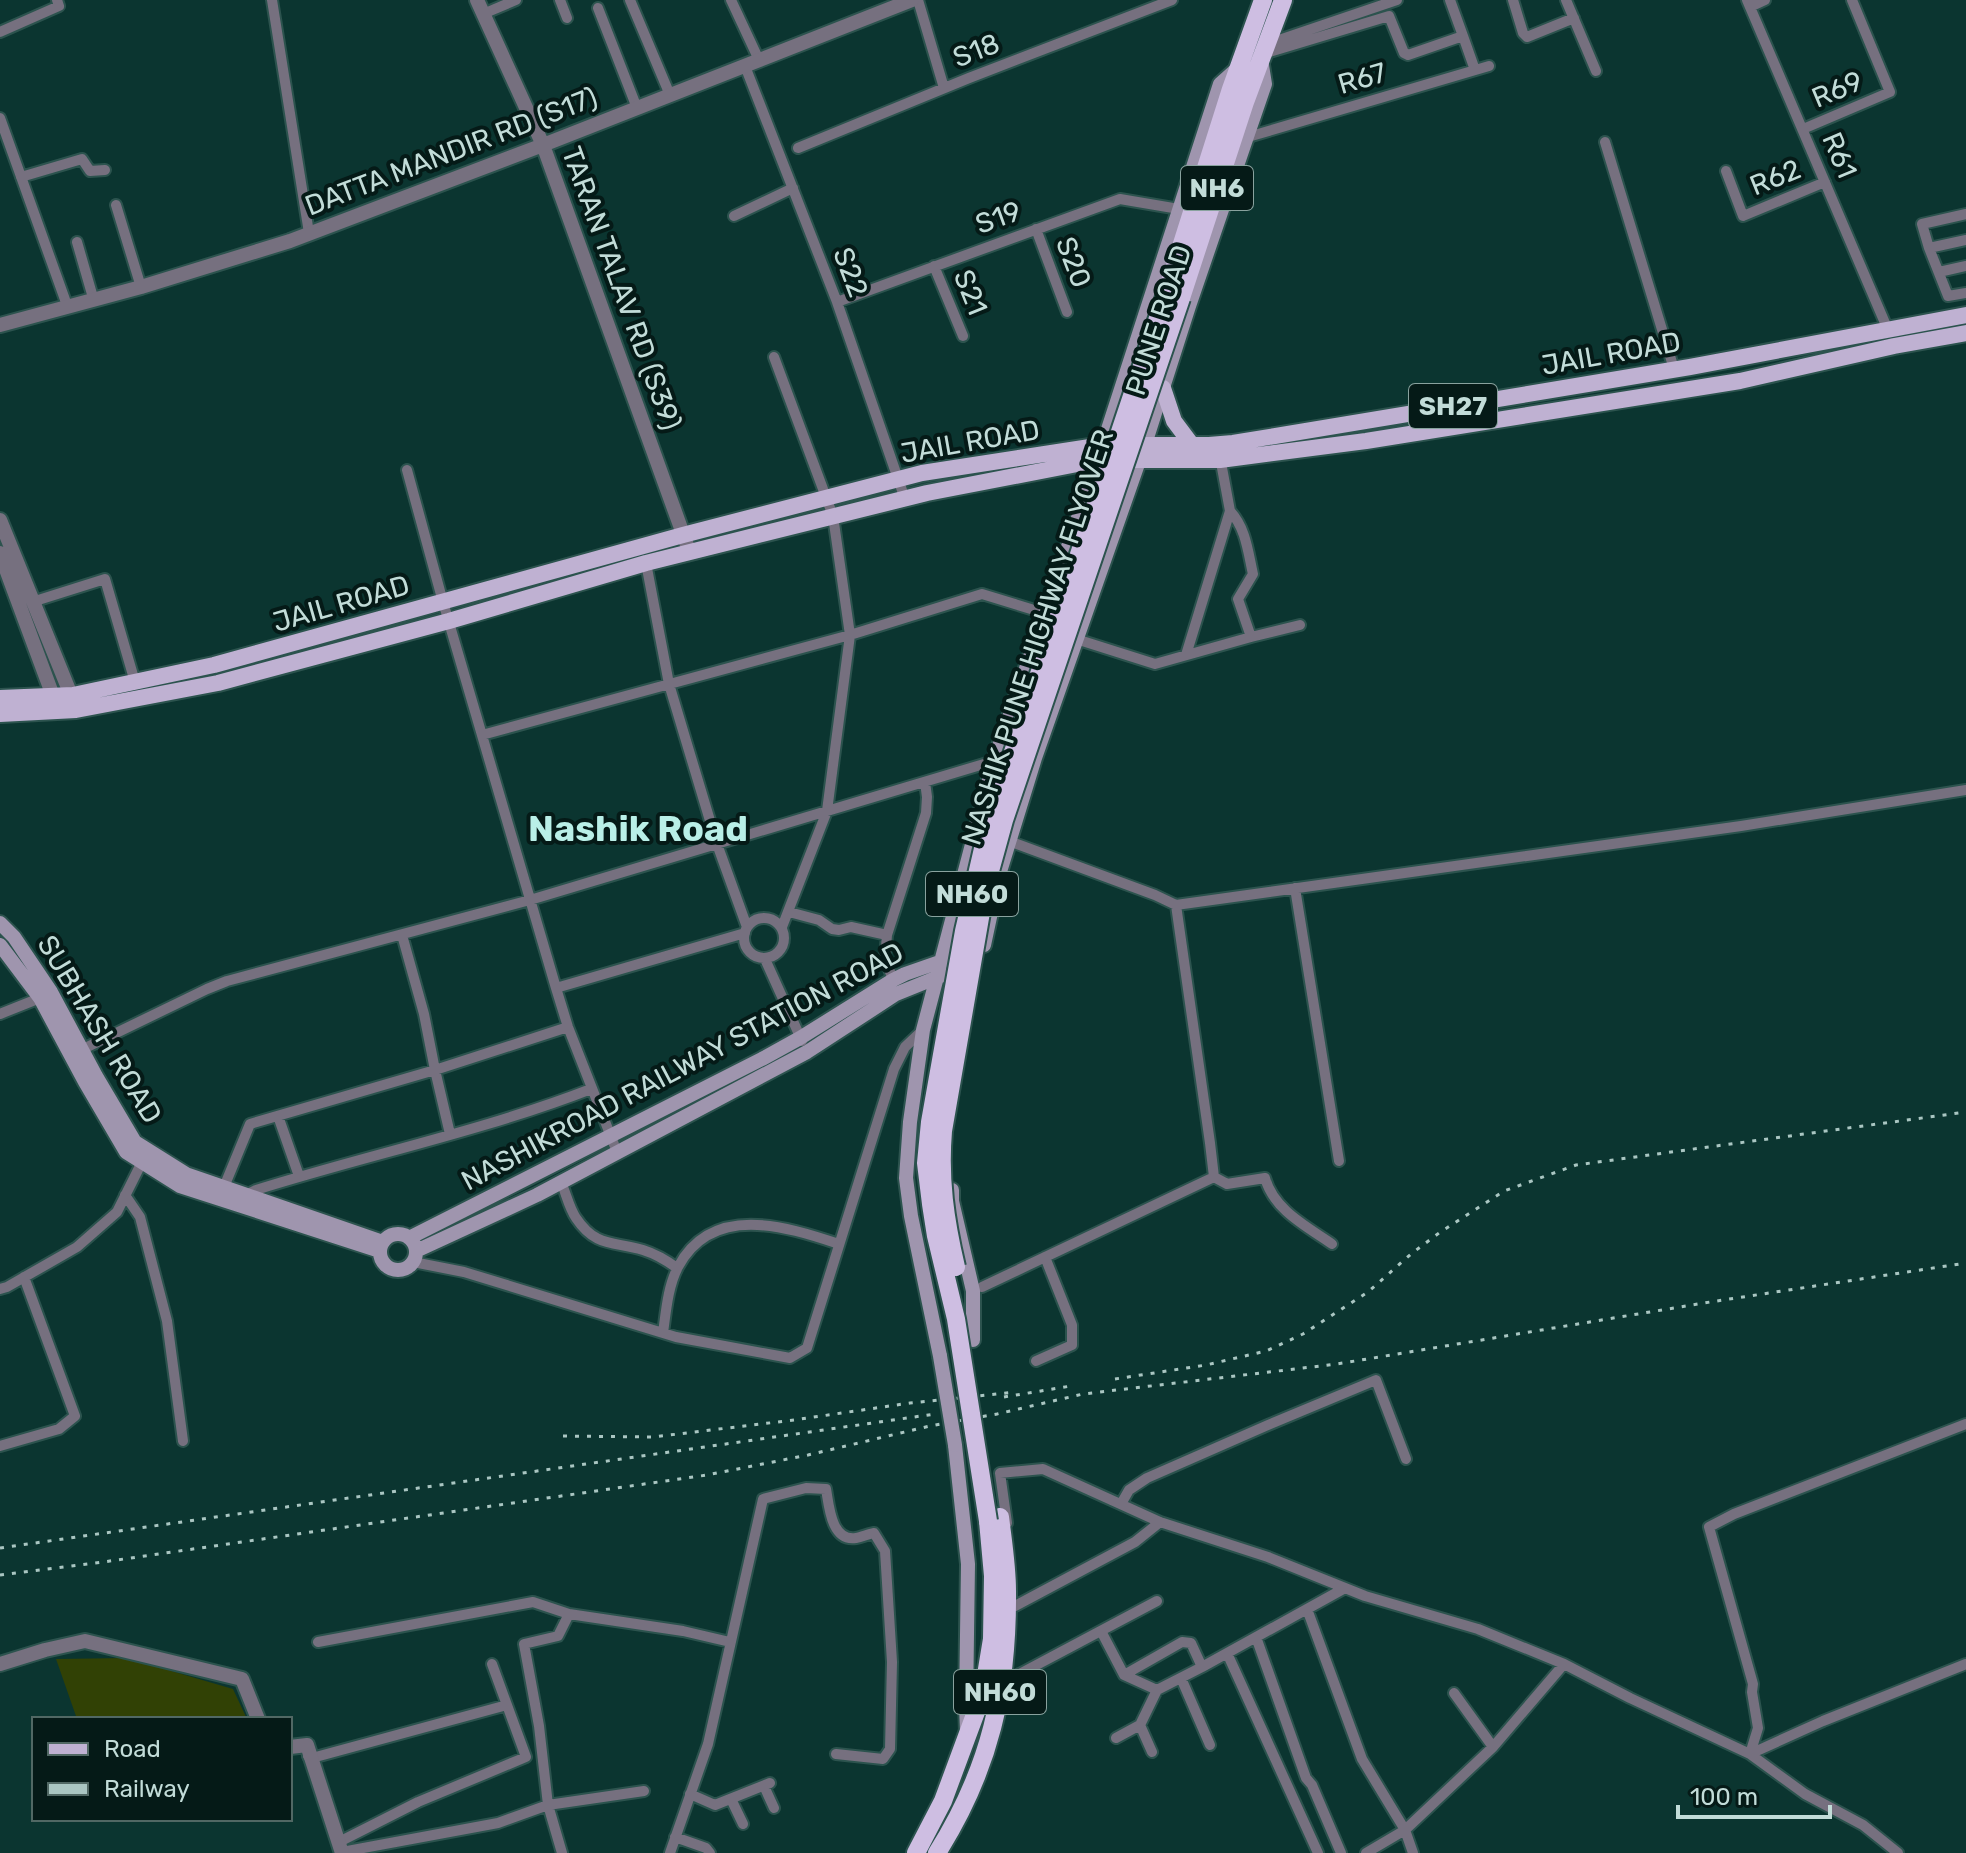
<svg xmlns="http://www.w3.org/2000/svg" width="1966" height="1853" viewBox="0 0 1966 1853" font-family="Rubik,sans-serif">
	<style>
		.green { fill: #314105 }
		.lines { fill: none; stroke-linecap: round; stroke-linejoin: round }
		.minor-casing { stroke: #2c534e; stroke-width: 14 }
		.tertiary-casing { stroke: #2c534e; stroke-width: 18 }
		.secondary-casing { stroke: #2c534e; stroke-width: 18 }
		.primary-casing { stroke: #2c534e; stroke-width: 20 }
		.trunk-casing { stroke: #2c534e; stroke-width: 22 }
		.minor { stroke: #76707f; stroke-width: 10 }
		.tertiary { stroke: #76707f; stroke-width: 14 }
		.secondary { stroke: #9f95ae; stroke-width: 14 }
		.primary { stroke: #bfb1d2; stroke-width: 16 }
		.trunk { stroke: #cebee2; stroke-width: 18 }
		.rail { stroke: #aac6c2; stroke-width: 3; stroke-dasharray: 4 8; stroke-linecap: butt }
		.secondary-bridge-casing { stroke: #2c534e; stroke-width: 18; stroke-linecap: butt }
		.trunk-bridge-casing { stroke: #2c534e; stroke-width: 22; stroke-linecap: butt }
		.secondary-bridge { stroke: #9f95ae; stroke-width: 14 }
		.trunk-bridge { stroke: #cebee2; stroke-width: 18 }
		.labels { text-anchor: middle; stroke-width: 8; stroke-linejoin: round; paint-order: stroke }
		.shield { fill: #051a17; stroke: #89a29e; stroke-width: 2 }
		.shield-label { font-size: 26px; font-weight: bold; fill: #c2dcd8 }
		.street-label { font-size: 28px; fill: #c2dcd8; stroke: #051a17 }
		.district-label { font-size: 36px; font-weight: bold; fill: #b9efe7; stroke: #051a17 }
	</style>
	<rect width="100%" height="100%" fill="#0b3530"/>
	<path class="green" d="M127,1658L233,1689L247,1719H77L56,1659Z"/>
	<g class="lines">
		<g class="minor-casing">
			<path id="minor" d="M272,0L309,233
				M560,0L567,18
				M630,0L670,95
				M731,0L759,60
				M918,0L944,88
				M1513,0L1523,33L1527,37L1574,18
				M1566,0L1596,71
				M1747,0L1888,330
				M1750,7L1765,0
				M598,8L637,108
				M483,14L516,0
				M0,32L59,6L57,0
				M1463,36L1475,70
				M1267,44L1397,0
				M1263,54L1389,16L1404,53L1408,55L1463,36L1450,0
				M745,66L837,302L905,499
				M0,118L68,308
				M1803,129L1890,92L1852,0
				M1248,137L1489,66
				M1605,142L1674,369
				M798,148L969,78L1172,0
				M1726,171L1743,216L1825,182
				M21,177L82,159L90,171L105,170
				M116,205L141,287
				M1966,214L1922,224L1929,248L1948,296L1966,293
				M734,216L793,188
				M1036,229L1067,312
				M77,242L94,301
				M1929,248L1966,240
				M934,266L963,336
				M1939,272L1966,266
				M837,302L1120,199L1179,209
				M774,357L833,516L850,635L982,594L1044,613
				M407,470L443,602L556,988L568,1027L617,1152
				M1230,511C1246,528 1248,552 1253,574L1238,599L1251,637
				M646,563L669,684L717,844L747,927
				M32,602L105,579L135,682
				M1076,639L1155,664L1251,637L1300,625
				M1186,655L1230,511L1220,457
				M482,735L850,635L827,811L782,927
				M1295,888L1339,1161
				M1176,905L1741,826L1966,790
				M789,912L819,920L832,929L839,930L851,927L887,935
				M744 938a20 20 0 1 1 40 0a20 20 0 1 1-40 0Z
				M402,935L424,1014L435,1070L450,1134
				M765,959L802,1041
				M893,980L885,958L887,935L926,813L927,797L925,782
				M556,988L745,933
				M0,1014L40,998
				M79,1051L207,989L227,981L530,900L994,761
				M278,1116L299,1176
				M1214,1177L1227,1184L1265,1178C1274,1210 1306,1226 1332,1244
				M561,1182C566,1193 569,1208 576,1218C596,1248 614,1241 643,1250C656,1254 666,1260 677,1268
				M224,1187L250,1124L435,1070L568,1027
				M125,1195L140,1217L167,1321L183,1441
				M246,1195L256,1190C367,1155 483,1131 591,1089
				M413,1262L464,1272L676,1337L790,1358L807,1348L894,1069L905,1047L923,1030
				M982,1287L1214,1177L1210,1143L1176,905L1155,895L1009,841
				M0,1289L7,1287L77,1247L117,1212L142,1162
				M663,1333C666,1311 668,1286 678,1267C712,1203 785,1226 839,1244
				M1036,1361L1072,1345V1325L1045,1257
				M0,1446L59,1429L75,1416L24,1277
				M1121,1504L1129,1490L1147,1478L1268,1425L1376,1380L1406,1459
				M1007,1523L1000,1473L1043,1469L1160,1522L1268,1557L1365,1596L1478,1629L1564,1664L1630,1698L1750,1754L1805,1794L1863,1825L1898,1853
				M1015,1606L1135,1542L1160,1522
				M1307,1609L1362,1759L1405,1830L1413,1853
				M1101,1631L1124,1675L1182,1642L1191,1643L1202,1667L1345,1588
				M1256,1637L1306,1778L1312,1785L1341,1853
				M318,1642L533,1602L569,1614
				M1227,1653L1318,1853
				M1124,1675L1157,1690
				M1181,1678L1210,1745
				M1010,1679L1157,1601
				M1454,1693L1493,1747
				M1116,1738L1140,1725
				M1152,1752L1140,1725L1157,1690L1202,1667
				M1750,1754L1758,1728L1752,1692L1753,1684L1709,1527L1734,1514L1966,1424
				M1750,1754L1823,1721L1966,1664
				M308,1756L312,1758L507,1705
				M764,1786L774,1808
				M690,1794L715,1805L770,1783
				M731,1799L743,1824
				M675,1837L706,1848L710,1853
				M339,1842L418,1802L526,1757L492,1664
				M342,1852L498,1823L548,1805L539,1726L524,1644L558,1636L569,1614L683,1631L730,1642
				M562,1853L548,1805L644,1791
				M670,1853L708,1744L763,1499L806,1488L826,1489C829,1505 831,1542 856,1538C862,1537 868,1534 874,1533L885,1551L892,1662L890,1749L883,1759L836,1754
				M1366,1853L1405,1830L1493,1747L1564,1664"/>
		</g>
		<g class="tertiary-casing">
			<path id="tertiary" d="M477,0L543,145L687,545
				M0,325L141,287L290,241L543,145L912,0
				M0,520L75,705
				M0,553L56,704
				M0,1664L45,1650L85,1641L242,1679L258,1719
				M290,1747L307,1745L342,1853"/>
		</g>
		<g class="secondary-casing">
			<path id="secondary" d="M0,923L14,937L51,992L96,1076L135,1142L186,1174L383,1242
				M0,945L40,998L85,1082L126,1152L180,1186L380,1251
				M984,945L999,875L1035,758L1145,444L1189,306L1265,84L1261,59
				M952,1190V1201L973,1291V1340
				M380 1252a18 18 0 1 1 36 0a18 18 0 1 1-36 0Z
				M409,1238L762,1059L800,1038L893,980L905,974L948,959
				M416,1251L537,1195L807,1052L896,994L943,975
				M940,1356L911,1216L906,1178L910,1122L923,1030L994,761L1098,460L1220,84L1239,67
				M955,1445L968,1564L966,1705L967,1732"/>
		</g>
		<g class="primary-casing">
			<path id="primary" d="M1163,388L1174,421L1192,445
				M0,698L73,695L214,665L683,535L922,473L1103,445H1209L1233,443L1690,367L1966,315
				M0,714L76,710L218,683L449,621L646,563L927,493L1098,460H1220L1366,441L1740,381L1894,346L1966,333"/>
		</g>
		<g class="trunk-casing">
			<path id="trunk" d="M1168,288L1231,89L1263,0
				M1181,298L1245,102L1283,0
				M916,1853L943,1801L983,1693L992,1639L993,1576L988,1521
				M937,1853C990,1769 1008,1689 1007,1591C1007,1566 1003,1542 1000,1517"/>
		</g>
		<use href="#minor" class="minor"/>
		<use href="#tertiary" class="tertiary"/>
		<use href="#secondary" class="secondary"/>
		<use href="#primary" class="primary"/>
		<use href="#trunk" class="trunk"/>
		<path class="rail" d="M1115,1379L1206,1365L1266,1351L1303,1334L1368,1292L1411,1254L1439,1233L1504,1191L1576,1165L1966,1112
			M1004,1397L1071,1386
			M563,1436L653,1437L794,1420L910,1403L1016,1392
			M0,1548L935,1414
			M0,1575L103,1562L707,1475L808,1455L930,1426L997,1414L1083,1394L1337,1364L1710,1302L1966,1263"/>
		<g class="secondary-bridge-casing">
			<path id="secondary-bridge" d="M940,1356L955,1445"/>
		</g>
		<g class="trunk-bridge-casing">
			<path id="trunk-bridge" d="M956,1267C945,1220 939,1179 943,1131L985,889L1004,820L1181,298
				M988,1521L956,1319L936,1236L931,1204L926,1163L930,1122L964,931L988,827L1168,288"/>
		</g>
		<use href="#secondary-bridge" class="secondary-bridge"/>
		<use href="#trunk-bridge" class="trunk-bridge"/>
	</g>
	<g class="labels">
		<g class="shield">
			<rect x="1181" y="166" width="72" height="44" rx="6"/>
			<rect x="1409" y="384" width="88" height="44" rx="6"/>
			<rect x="926" y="872" width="92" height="44" rx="6"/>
			<rect x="954" y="1670" width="92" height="44" rx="6"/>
		</g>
		<g class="shield-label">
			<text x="1217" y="197">NH6</text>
			<text x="1453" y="415">SH27</text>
			<text x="972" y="903">NH60</text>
			<text x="1000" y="1701">NH60</text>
		</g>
		<g class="street-label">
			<text transform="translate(976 50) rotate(-21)" y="10">S18</text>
			<text transform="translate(1362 78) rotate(-16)" y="10">R67</text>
			<text transform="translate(1837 89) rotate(-23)" y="10">R69</text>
			<text transform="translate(451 151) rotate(-21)" y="10">DATTA MANDIR RD (S17)</text>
			<text transform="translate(1840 155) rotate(67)" y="10">R61</text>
			<text transform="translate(1775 177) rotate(-22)" y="10">R62</text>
			<text transform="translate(998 217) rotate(-20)" y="10">S19</text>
			<text transform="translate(1074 262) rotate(69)" y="10">S20</text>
			<text transform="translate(851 272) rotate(69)" y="10">S22</text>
			<text transform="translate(622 288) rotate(70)" y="10">TARAN TALAV RD (S39)</text>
			<text transform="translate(971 292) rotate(68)" y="10">S21</text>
			<text transform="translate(1158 320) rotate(-72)" y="10">PUNE ROAD</text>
			<text transform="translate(1611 353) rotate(-10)" y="10">JAIL ROAD</text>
			<text transform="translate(970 441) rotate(-10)" y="10">JAIL ROAD</text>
			<text transform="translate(341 603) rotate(-16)" y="10">JAIL ROAD</text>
			<text transform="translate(1037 637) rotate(-72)" y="10">NASHIK PUNE HIGHWAY FLYOVER</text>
			<text transform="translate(100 1029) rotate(59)" y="10">SUBHASH ROAD</text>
			<text transform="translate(682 1066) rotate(-28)" y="10">NASHIKROAD RAILWAY STATION ROAD</text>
		</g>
		<g class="district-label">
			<text x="638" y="841">Nashik Road</text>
		</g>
	</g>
	<rect x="32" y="1717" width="260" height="104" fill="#051a17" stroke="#516864" stroke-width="2"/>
	<rect x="48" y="1743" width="40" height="12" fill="#bfb1d2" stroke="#516864" stroke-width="2"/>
	<text x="104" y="1757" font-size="24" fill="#c2dcd8">Road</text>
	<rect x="48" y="1783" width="40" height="12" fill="#aac6c2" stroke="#516864" stroke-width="2"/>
	<text x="104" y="1797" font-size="24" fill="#c2dcd8">Railway</text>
	<path d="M1678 1805v12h152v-12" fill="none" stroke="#c2dcd8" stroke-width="4"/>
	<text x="1690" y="1805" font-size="24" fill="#c2dcd8" stroke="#051a17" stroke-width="6" paint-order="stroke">100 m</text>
</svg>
